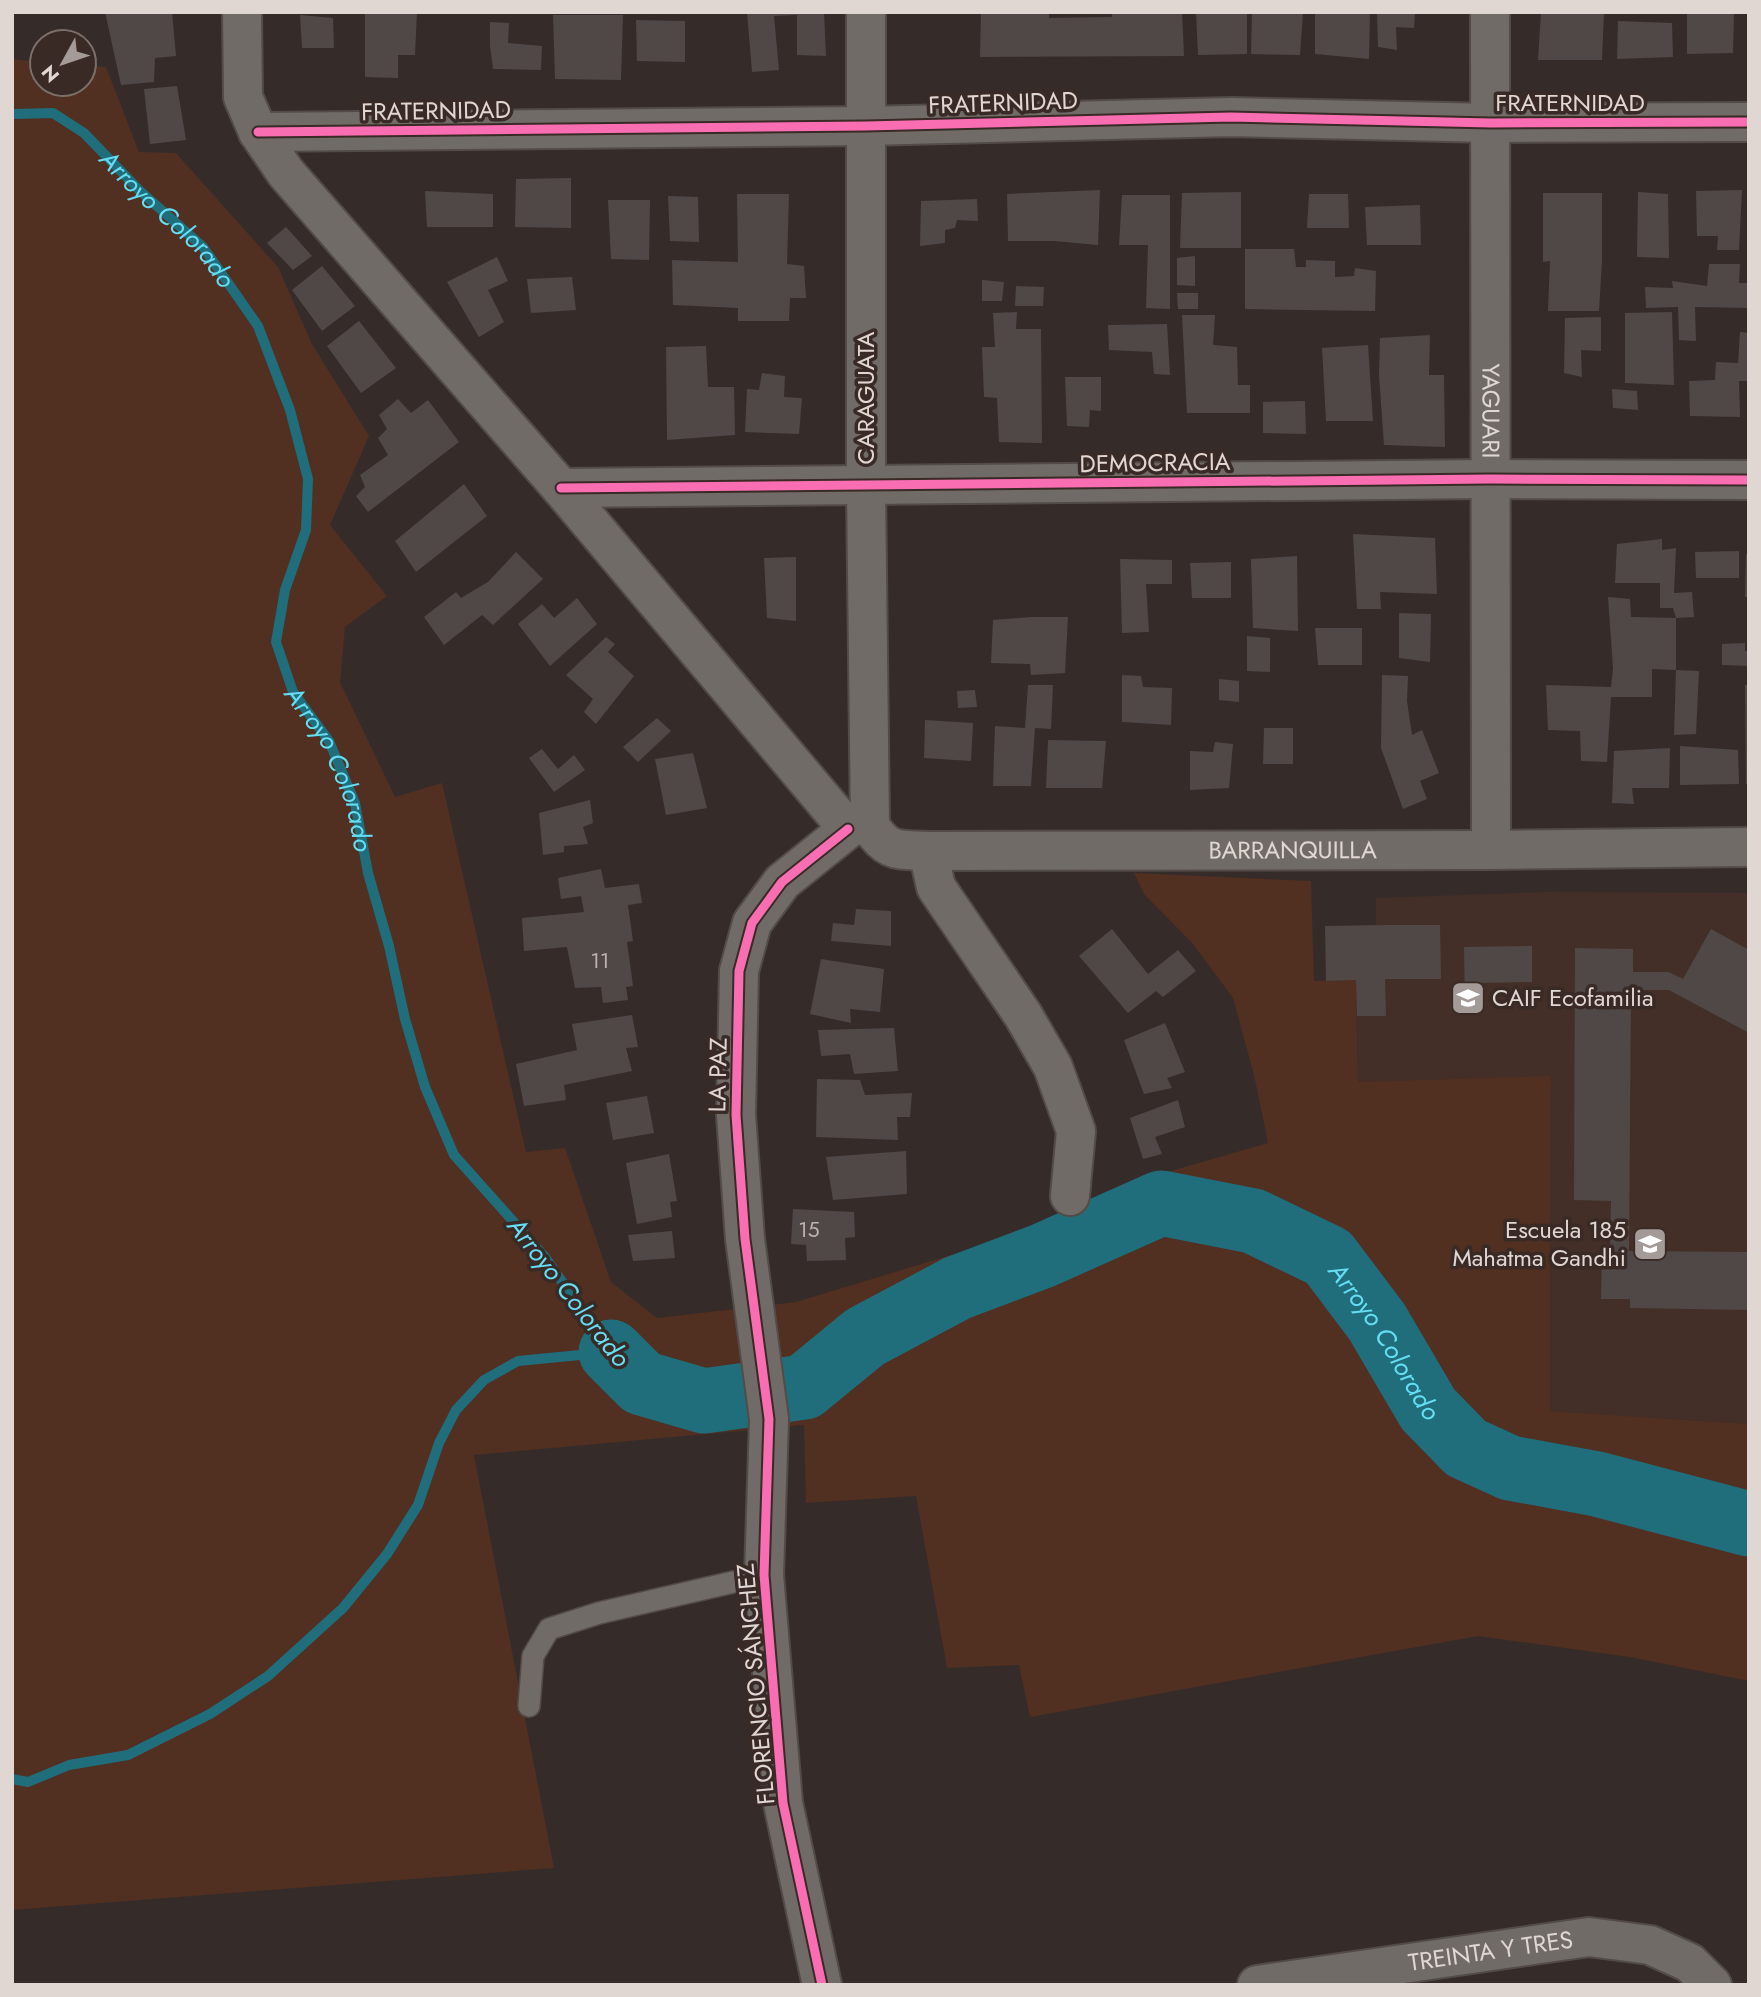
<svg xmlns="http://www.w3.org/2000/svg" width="1761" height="1997" viewBox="0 0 1761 1997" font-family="Jost,sans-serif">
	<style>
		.built { fill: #432f27 }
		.green { fill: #512f21 }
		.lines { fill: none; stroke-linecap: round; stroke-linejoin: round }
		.stream { stroke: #206e7b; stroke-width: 10 }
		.river { stroke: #206e7b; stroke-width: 65 }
		.building { fill: #4f4846 }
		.lane-casing { stroke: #534b48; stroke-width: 24 }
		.street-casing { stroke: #534b48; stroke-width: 42 }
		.secondary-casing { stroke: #534b48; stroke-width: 42 }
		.lane { stroke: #716b68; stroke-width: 21 }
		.street { stroke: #716b68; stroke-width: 38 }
		.secondary { stroke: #716b68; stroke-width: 38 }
		.cycleway-casing { stroke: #392a25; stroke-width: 13 }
		.cycleway { stroke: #f96db3; stroke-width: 9 }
		.labels { text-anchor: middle; stroke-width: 7; stroke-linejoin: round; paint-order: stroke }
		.number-label { font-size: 21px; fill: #bcb2af }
		.street-label { font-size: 24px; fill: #e0d6d2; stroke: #392a25 }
		.poi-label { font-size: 24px; fill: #e0d6d2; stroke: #392a25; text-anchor: start }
		.water-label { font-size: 26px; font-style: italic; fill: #65ddf3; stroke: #392a25 }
	</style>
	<rect width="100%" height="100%" fill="#352c2a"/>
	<path class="built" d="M1548,892L1749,893V1424L1550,1411L1551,1077L1358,1082L1357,1016H1385L1384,925H1376V898Z"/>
	<path class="green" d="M12,59L42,62V84H84V65L106,67L139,152L176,153L278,267L312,344L369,436L330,525L387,596L345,627L340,682L395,797L442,783L526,1152L565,1148L611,1282L657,1318L796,1302L1047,1226L1122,1185L1268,1143L1254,1075L1233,998L1193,944L1144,894L1134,873L1311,881L1314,981L1356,980L1358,1082L1551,1076L1550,1411L1749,1424V1681L1630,1657L1478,1636L1030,1717L1019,1665L947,1668L916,1496L806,1503L804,1425L474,1455L554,1868L12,1910Z"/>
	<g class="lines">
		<path class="stream" id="s1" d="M12,114L53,113L84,133L140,191L203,247L258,326L290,410L308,479L306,530L285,590L276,642L293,692L329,741L355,803L368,873L389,946L405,1019L425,1087L454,1155L545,1257L611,1352L518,1361L484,1380L456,1410L439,1443L418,1505L387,1554L343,1608L268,1676L210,1714L128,1755L69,1765L28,1782L12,1779"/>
		<path class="river" id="s2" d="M611,1352L642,1383L704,1401L804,1387L865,1337L957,1288L1042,1256L1161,1203L1253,1221L1328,1257L1377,1322L1428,1409L1466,1448L1510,1468L1597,1484L1749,1524"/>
	</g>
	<path class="building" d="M105,12H172L176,56L155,58L154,82L121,85Z
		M365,12H417L415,55H398V78L365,77Z
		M747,12H824L826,56L797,55V15L774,16L779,70L752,72Z
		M981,12L1049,13V18L1112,17V12H1182L1184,56L980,57Z
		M1196,12H1247V54L1198,55Z
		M1252,12H1303L1300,55L1251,54Z
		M1315,12H1370L1369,59L1315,54Z
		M1377,12H1415L1414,28L1396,27L1397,50L1378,47Z
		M1541,12H1604L1602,60H1538Z
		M1687,12H1734L1733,53L1687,54Z
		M300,15L333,18L334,48H302Z
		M553,15H623L621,80L555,79Z
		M636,20L685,21V62L637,61Z
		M1618,21L1672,23L1673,57L1617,59Z
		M490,22L509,23L508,43L542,46L541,70L493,69L490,46Z
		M177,86L186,140L150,144L144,89Z
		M571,178V228L515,227L516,179Z
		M1100,190L1098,245L1054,241H1008L1007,194Z
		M1742,190L1739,250H1717L1718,236H1697L1696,191Z
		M425,191L493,194V227H427Z
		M1241,192V248H1180L1182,193Z
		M1638,192L1668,194L1669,258L1637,257Z
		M1543,193H1602V261L1599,311H1548L1550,261L1543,262Z
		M737,194H789L787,264L804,266L806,298H790L789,321H738V308L673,305L672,260L738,262Z
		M1309,194H1348L1349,228H1307Z
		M1122,195H1170V309L1146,308L1148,245H1119Z
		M668,196L698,197L699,242L670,241Z
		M977,199L978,221L957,220L955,228L945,230V243L920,246L921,201Z
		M608,200H650L649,260L611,259Z
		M1420,205L1421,245H1367L1365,207Z
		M286,227L312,256L293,270L267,243Z
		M1245,249H1294L1296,267H1306V260L1335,261V277L1354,276L1355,268L1376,271L1375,311L1245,309Z
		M1195,256V286L1177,285V258Z
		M497,257L508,281L488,290L504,322L479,337L447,282Z
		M1709,264H1740L1739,283H1749V308L1695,307L1696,341L1679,340L1678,307L1646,308L1645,287L1673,288L1672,281L1707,286Z
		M322,266L355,306L322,331L292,290Z
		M572,277L576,310L531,313L527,279Z
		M982,280L1004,282L1002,301H982Z
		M1016,286L1044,287L1043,306H1015Z
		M1177,293H1198V309H1178Z
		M1017,312L1016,329H1041L1042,443L999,442L997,398L984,397L982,347H995L993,313Z
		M1672,312L1674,385L1625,383V313Z
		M1182,315H1215L1213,345L1237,347L1238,385H1250V413H1187Z
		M1601,317V351L1581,350L1582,377L1564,373L1565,318Z
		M359,321L396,368L361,393L327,346Z
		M1167,324L1170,375L1154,374L1152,352L1109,350L1108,325Z
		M1740,332L1749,333V381H1739L1740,417L1690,416L1689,381L1715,380L1716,362L1738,363Z
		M1430,335L1429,375H1444L1445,447L1384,445L1379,375L1380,338Z
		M1368,345L1373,421H1326L1322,348Z
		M706,346L708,387H734L735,435L667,440L666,347Z
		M762,373L785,376L784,397L802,398L799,434L745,432L747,389L759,390Z
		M1065,377H1101V411L1090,410L1089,427L1067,426Z
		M1612,389L1637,391L1638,410L1613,408Z
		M398,399L411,413L428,400L459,442L368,512L356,496L365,487L360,475L388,455L378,438L387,429L379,415Z
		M1305,401L1306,434L1263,433V402Z
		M464,484L487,516L416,572L395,541Z
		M1353,534L1435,538L1437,594L1380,592L1381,609H1357Z
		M1662,539V550L1676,548L1674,593L1692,592L1694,617L1676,618L1673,608H1660V583H1615L1617,544Z
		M1739,551V578H1696L1695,552Z
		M516,552L543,579L493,625L482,615L444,645L424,617L456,592L461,598L488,582Z
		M1746,554H1749V597H1745Z
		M1297,556L1298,631L1253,628L1251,559Z
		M796,557V621L767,618L764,558Z
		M1120,559L1172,560V584H1146L1149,632L1122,633Z
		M1231,562V598H1192L1190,563Z
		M1608,597L1630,599L1631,617L1676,618V670L1652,669V697H1611L1607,762L1581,761L1580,731L1548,730L1546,685L1611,687L1613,668Z
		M577,598L597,624L550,666L518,624L542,604L554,618Z
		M1399,613L1431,614L1430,662L1399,658Z
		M1032,617H1068L1065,673L1031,675L1030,664L991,663L993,620Z
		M1315,628H1362V665H1318Z
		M1247,636L1270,638V672L1247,671Z
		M606,637L615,644L608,652L634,676L596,724L584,712L593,699L566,675Z
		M1745,643V651H1749V666L1722,665V644Z
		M1676,670L1699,671L1696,734L1674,735Z
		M1122,675L1141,676L1143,687L1172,688L1171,725L1122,722Z
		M1382,675L1408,676L1407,701L1412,735L1422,730L1439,773L1420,781L1427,799L1403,809L1381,748Z
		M1219,679L1239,681V702L1219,700Z
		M1028,685H1053L1051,729L1035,728L1031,786H993L995,726L1025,728Z
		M1745,685H1749V784H1746Z
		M975,690L977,707L958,708L957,691Z
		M657,718L671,731L638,762L623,747Z
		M925,720L973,723L971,761L924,758Z
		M1264,728H1293V764H1263Z
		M1048,740L1106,741L1102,788H1046Z
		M1215,742L1233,744L1229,788L1190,790V751L1213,752Z
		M1680,746L1738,750L1739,784L1680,785Z
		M1670,748L1669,788H1632L1634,804L1612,803L1614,751Z
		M542,749L558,769L574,755L585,770L554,792L529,758Z
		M693,753L707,808L666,815L655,759Z
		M590,800L593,823L583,827L588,844L564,846V852L543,855L539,813Z
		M601,869L605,888L639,884L642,903L628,905L633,941L627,942L633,986L626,987L628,1000L603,1003L601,987L575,988L567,947L524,951L522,918L584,912L581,896L561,899L558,878Z
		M856,909L891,911V946L831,941L833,923L854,925Z
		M1384,925H1440L1441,979H1385L1386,1016H1357L1356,980L1326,981L1325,926Z
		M1112,929L1148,974L1178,950L1196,971L1163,997L1156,991L1128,1013L1079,956Z
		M1711,929L1749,950V1033L1669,990H1631L1629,1251L1749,1252V1310L1630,1308V1299H1601L1602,1252H1610L1611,1201L1574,1200L1575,948L1633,949V972H1669L1683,979Z
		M1532,946V982L1481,983L1482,1009L1465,1010L1464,947Z
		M821,959L884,969L880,1012L850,1009L851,1023L810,1014Z
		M632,1015L638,1047L626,1048L632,1071L564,1085L566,1100L524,1106L516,1064L577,1050L572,1024Z
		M1165,1023L1185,1072L1167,1078L1172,1088L1144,1094L1124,1040Z
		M894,1028L898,1071L854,1074L850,1054L821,1056L818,1030Z
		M817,1079L860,1080L865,1095L912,1093L910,1117H897L898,1140L816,1137Z
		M647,1096L654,1133L613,1140L606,1103Z
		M1178,1100L1185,1127L1155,1137L1162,1154L1143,1159L1130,1118Z
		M906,1151L907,1194L833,1200L826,1157Z
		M669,1154L677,1201L670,1202L672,1217L637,1224L626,1163Z
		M793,1209L854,1212L855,1237L845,1238L846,1260L807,1261L806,1245L791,1244Z
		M672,1231L675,1258L633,1261L628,1235Z"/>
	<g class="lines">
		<g class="lane-casing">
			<path id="lane" d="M529,1706L533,1656L549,1629L599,1613L764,1575"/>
		</g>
		<g class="street-casing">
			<g id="street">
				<path d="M242,12L243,97L258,132L286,173L561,488L848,829"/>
				<path id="s3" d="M1490,12L1491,850"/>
				<path d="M258,132L866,126L1231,117L1491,123L1749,122"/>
				<path d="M561,488L1490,479L1749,480"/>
				<path d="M928,851L936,887L1023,1015L1053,1067L1076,1131L1070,1196"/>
				<path d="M822,1985L783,1803L764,1575L769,1419L745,1239L736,1115L739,971L752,923L782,882L848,829"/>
				<path id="s4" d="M1257,1985L1589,1937L1650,1945L1690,1963L1712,1985"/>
			</g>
		</g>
		<g class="secondary-casing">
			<g id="secondary">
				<path id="s5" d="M866,12V486L870,826C889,854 897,849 928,851L1491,850L1749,847"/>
			</g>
		</g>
		<use href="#lane" class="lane"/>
		<use href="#street" class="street"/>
		<use href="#secondary" class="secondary"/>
		<g class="cycleway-casing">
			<path id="cycleway" d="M258,132L866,126L1231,117L1491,123L1749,122
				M561,488L1490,479L1749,480
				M822,1985L783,1803L764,1575L769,1419L745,1239L736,1115L739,971L752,923L782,882L848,829"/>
		</g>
		<use href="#cycleway" class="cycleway"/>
	</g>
	<defs>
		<g id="school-square" transform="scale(1.75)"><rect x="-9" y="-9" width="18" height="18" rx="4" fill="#a49a97" stroke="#392a25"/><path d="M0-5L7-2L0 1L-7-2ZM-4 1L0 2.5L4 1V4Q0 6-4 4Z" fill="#fff"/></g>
	</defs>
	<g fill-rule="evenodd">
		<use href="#school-square" x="1468" y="998"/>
		<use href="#school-square" x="1650" y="1244"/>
	</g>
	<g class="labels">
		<g class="number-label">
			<text x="600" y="968">11</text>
			<text x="809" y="1237">15</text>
		</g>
		<g class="street-label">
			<text transform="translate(1003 103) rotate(-2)" y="8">FRATERNIDAD</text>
			<text x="1570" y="111">FRATERNIDAD</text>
			<text transform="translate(436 111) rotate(-1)" y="8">FRATERNIDAD</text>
			<text transform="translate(866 398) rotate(-90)" y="8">CARAGUATA</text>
			<text dy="8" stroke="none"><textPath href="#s3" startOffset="399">YAGUARI</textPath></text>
			<text transform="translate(1155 463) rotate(-1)" y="8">DEMOCRACIA</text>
			<text dy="8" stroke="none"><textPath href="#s5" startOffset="1246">BARRANQUILLA</textPath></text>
			<text transform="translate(718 1075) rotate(-89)" y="8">LA PAZ</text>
			<text transform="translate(756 1684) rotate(-95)" y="8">FLORENCIO SÁNCHEZ</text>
			<text dy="8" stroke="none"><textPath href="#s4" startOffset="236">TREINTA Y TRES</textPath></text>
		</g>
		<g class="poi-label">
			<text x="1492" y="1006">CAIF Ecofamilia</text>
			<text x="1626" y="1238" text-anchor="end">Escuela 185<tspan x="1626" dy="28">Mahatma Gandhi</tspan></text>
		</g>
		<g class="water-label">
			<text dy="9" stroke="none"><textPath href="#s1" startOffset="198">Arroyo Colorado</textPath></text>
			<text dy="9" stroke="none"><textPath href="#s1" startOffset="807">Arroyo Colorado</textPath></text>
			<text transform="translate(569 1292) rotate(52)" y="9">Arroyo Colorado</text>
			<text dy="9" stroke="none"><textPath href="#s2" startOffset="892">Arroyo Colorado</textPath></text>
		</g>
	</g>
	<rect width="1761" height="1997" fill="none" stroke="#e0d6d2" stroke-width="28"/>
	<g transform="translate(63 63) rotate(230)"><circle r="33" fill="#392a25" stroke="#7c6f6a" stroke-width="2"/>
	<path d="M0-5L12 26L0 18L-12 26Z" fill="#a49a97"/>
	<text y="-10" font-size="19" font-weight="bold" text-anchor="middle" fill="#e0d6d2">N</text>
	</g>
</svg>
